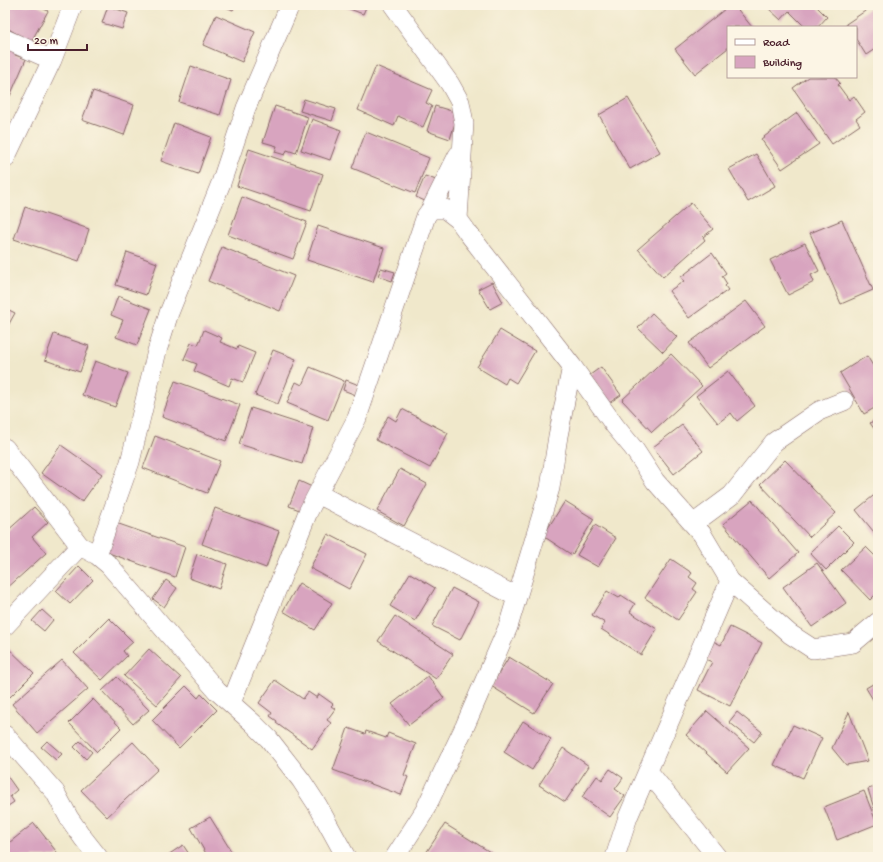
<svg xmlns="http://www.w3.org/2000/svg" width="883" height="862" viewBox="0 0 883 862" font-family="'Gochi Hand',sans-serif">
	<style>
		.building { fill: #d8a4bf }
		.lines { fill: none; stroke-linecap: round; stroke-linejoin: round }
		.street-casing { stroke: #846563; stroke-width: 20 }
		.street { stroke: #fff; stroke-width: 19 }
	</style>
	<rect width="100%" height="100%" fill="#fcf5e5"/>
	<filter id="ink" filterUnits="userSpaceOnUse"><feTurbulence type="fractalNoise" baseFrequency=".025" numOctaves="2"/><feDisplacementMap in="SourceGraphic" scale="8" xChannelSelector="R" yChannelSelector="G"/><feConvolveMatrix kernelMatrix="1 2 1 2 8 2 1 2 1" color-interpolation-filters="sRGB"/></filter>
	<filter id="wash" filterUnits="userSpaceOnUse"><feTurbulence type="fractalNoise" baseFrequency=".012" numOctaves="4" result="noise"/><feDisplacementMap in="SourceGraphic" scale="16" xChannelSelector="R" yChannelSelector="G"/><feGaussianBlur stdDeviation="0.9" result="paint"/><feColorMatrix in="noise" values="0 0 0 0 0 0 0 0 0 0 0 0 0 0 0 0 0 1.4 0 .05"/><feComposite in="paint" operator="in"/></filter>
	<g filter="url(#wash)">
		<rect width="100%" height="100%" fill="#f0e8cb"/>
		<g id="blocks">
			<path class="building" d="M5,5H36L48,11L31,42L5,27Z
				M221,5H235L233,10Z
				M339,5H367L363,14Z
				M730,5H734L752,27H728V48L695,74L675,49Z
				M771,5H815L827,17L818,27H805L789,11L781,20L768,8Z
				M874,5H878V47L866,55L856,39V27H848L846,24Z
				M108,6L128,13L122,29L102,23Z
				M216,15L255,32L242,62L203,45Z
				M5,46L17,51L15,55L26,59L10,96L5,94Z
				M191,66L231,80L220,115L179,102Z
				M376,66L432,90L426,103L432,106L423,127L398,116L394,126L358,110Z
				M808,77H835L840,83L838,85L849,100L854,96L865,112L856,119L860,125L832,144L793,88Z
				M93,91L134,105L124,135L82,120Z
				M628,98L660,152L630,169L599,115Z
				M304,99L336,109L332,121L300,111Z
				M275,106L308,117L296,153L287,150L285,155L275,152L277,146L263,142Z
				M435,106L458,113L450,139L427,131Z
				M797,113L819,144L782,169L761,139Z
				M312,119L341,130L330,160L301,150Z
				M174,123L211,137L198,174L161,161Z
				M366,132L429,158L415,193L352,168Z
				M249,149L323,174L311,211L237,186Z
				M756,154L775,186L748,202L729,169Z
				M425,176L436,180L427,202L416,197Z
				M242,197L307,222L293,259L228,235Z
				M691,203L713,229L703,237L705,240L663,277L638,249Z
				M25,207L89,229L79,261L14,239Z
				M842,220L873,290L841,304L810,233Z
				M318,226L384,248L373,282L307,260Z
				M805,243L819,271L811,275L814,282L788,295L770,260Z
				M222,247L294,276L280,311L208,281Z
				M127,252L157,263L146,295L116,285Z
				M712,253L726,273L722,276L727,284L725,286L728,290L689,318L669,291L684,281L681,277Z
				M381,268L395,272L392,281L378,276Z
				M492,282L503,302L490,309L478,289Z
				M118,296L151,309L137,345L116,337L123,320L111,315Z
				M746,301L765,326L708,368L689,343Z
				M5,308L15,313L5,331Z
				M652,313L677,337L663,352L638,328Z
				M204,330L222,338L220,342L237,349L238,346L255,353L243,382L232,378L229,386L194,371L197,364L184,359L191,343L198,345Z
				M500,330L535,351L516,383L508,378L505,384L477,367Z
				M54,334L89,346L80,372L45,360Z
				M273,350L296,359L278,404L255,395Z
				M671,354L702,386L652,432L622,400Z
				M867,356L878,374V406L864,414L840,373Z
				M95,361L128,373L115,407L82,395Z
				M310,367L344,381L328,420L287,403L296,382L302,385Z
				M601,367L621,395L609,403L590,375Z
				M728,371L755,406L737,421L731,413L718,423L696,396Z
				M346,380L359,385L356,395L343,390Z
				M175,381L240,405L226,441L162,417Z
				M251,408L313,428L302,464L239,444Z
				M402,409L448,433L430,468L376,440L388,416L396,421Z
				M878,418V434L870,423Z
				M682,425L703,451L674,474L653,447Z
				M155,436L220,461L207,493L143,468Z
				M61,445L102,474L82,502L41,473Z
				M785,460L836,513L810,537L760,484Z
				M400,469L427,484L404,526L377,511Z
				M299,481L312,487L302,511L289,506Z
				M878,492V537L856,510Z
				M752,500L798,553L769,578L723,524Z
				M565,501L594,519L572,555L543,536Z
				M34,507L48,522L32,537L46,553L5,590V533Z
				M215,508L279,531L266,568L202,544Z
				M116,523L185,547L175,577L106,552Z
				M595,525L616,538L598,567L577,555Z
				M838,526L854,542L826,570L810,553Z
				M328,534L367,554L349,589L310,568Z
				M866,547L878,559V592L870,600L841,570Z
				M197,554L227,564L219,589L189,578Z
				M671,559L692,573L689,577L697,583L693,589L697,592L678,620L645,598Z
				M817,563L846,603L812,627L783,587Z
				M79,566L93,580L70,604L56,591Z
				M410,573L435,588L415,621L390,606Z
				M166,580L177,588L164,607L153,599Z
				M299,583L332,603L315,630L283,611Z
				M452,588L479,602L460,640L432,626Z
				M607,591L619,598L621,595L635,604L630,612L657,629L641,655L601,629L605,623L592,615Z
				M42,610L53,620L44,631L32,621Z
				M395,616L453,654L436,679L378,641Z
				M109,618L133,642L123,651L127,656L102,680L74,653Z
				M730,627L762,643L730,706L698,690L712,662L703,658L711,640L721,645Z
				M5,645L34,673L10,697L5,692Z
				M149,649L181,678L157,705L124,676Z
				M509,657L553,684L534,713L491,686Z
				M62,660L88,689L37,733L12,704Z
				M428,676L444,698L409,725L392,704Z
				M117,677L149,710L133,724L102,691Z
				M275,680L303,699L308,692L317,698L319,694L333,704L331,706L335,709L327,720L331,723L312,749L276,723L277,721L270,716L272,713L259,703Z
				M878,681V708L866,688Z
				M186,686L198,698L201,694L217,710L179,748L152,720Z
				M93,699L121,728L97,752L69,723Z
				M707,711L749,748L727,772L686,735Z
				M737,712L762,732L754,742L729,722Z
				M849,712L868,761L846,765L832,748Z
				M523,721L551,739L532,770L504,752Z
				M793,725L822,738L803,778L774,765Z
				M348,728L365,734L366,731L386,738L388,733L416,744L404,775L408,777L401,795L333,770Z
				M47,741L62,754L56,760L41,747Z
				M80,741L92,752L86,759L74,747Z
				M133,742L158,769L107,817L81,790Z
				M563,748L589,766L565,802L539,785Z
				M610,769L623,778L615,789L625,796L610,817L582,797L597,776L602,780Z
				M5,773L17,790L10,796L14,802L5,808Z
				M878,786V811L875,812L868,789Z
				M864,791L877,824L837,840L824,807Z
				M210,817L233,854L228,857H208L191,828Z
				M34,823L59,855L56,857H11L5,850V846Z
				M445,824L498,857H432L426,853Z
				M183,845L191,857H165Z"/>
		</g>
	</g>
	<g filter="url(#ink)">
		<use href="#blocks" fill-opacity="0" stroke="#846563" stroke-width="1"/>
		<g class="lines">
			<g class="street-casing">
				<path id="street" d="M393,5L450,84L460,102L464,123L458,219
					M5,39L52,60L5,159
					M52,60L73,5
					M431,209L458,155
					M5,448L80,546L97,555L109,565L217,691L253,723L269,739L301,780L318,806L346,857
					M318,494L517,597
					M693,524L732,495L774,442L819,411L844,401
					M97,555L130,462L157,351L169,313L221,183L246,108L290,5
					M5,626L80,546
					M231,703L308,512L357,418L426,216L431,209H445L458,219L468,233L572,366L615,426L634,449L655,481L702,534L730,581L790,634L813,649L853,643L878,622
					M5,735L55,792L69,818L83,838L98,857
					M648,771L717,857
					M395,857L424,812L465,726L508,627L550,488L558,436L572,366
					M615,857L628,817L730,581"/>
			</g>
			<use href="#street" class="street"/>
		</g>
	</g>
	<rect width="883" height="862" fill="none" stroke="#fcf5e5" stroke-width="20"/>
	<rect x="727" y="26" width="130" height="52" fill="#fcf5e5" stroke="#b59f9b"/>
	<rect x="735" y="39" width="20" height="6" fill="#ffffff" stroke="#b59f9b"/>
	<text x="763" y="46" font-size="12" fill="#4a1f2b">Road</text>
	<rect x="735" y="56" width="20" height="12" fill="#d8a4bf" stroke="#b59f9b"/>
	<text x="763" y="66" font-size="12" fill="#4a1f2b">Building</text>
	<path d="M28 44v6h59v-6" fill="none" stroke="#4a1f2b" stroke-width="2"/>
	<text x="34" y="44" font-size="12" fill="#4a1f2b" stroke="#fcf5e5" stroke-width="3" paint-order="stroke">20 m</text>
</svg>
